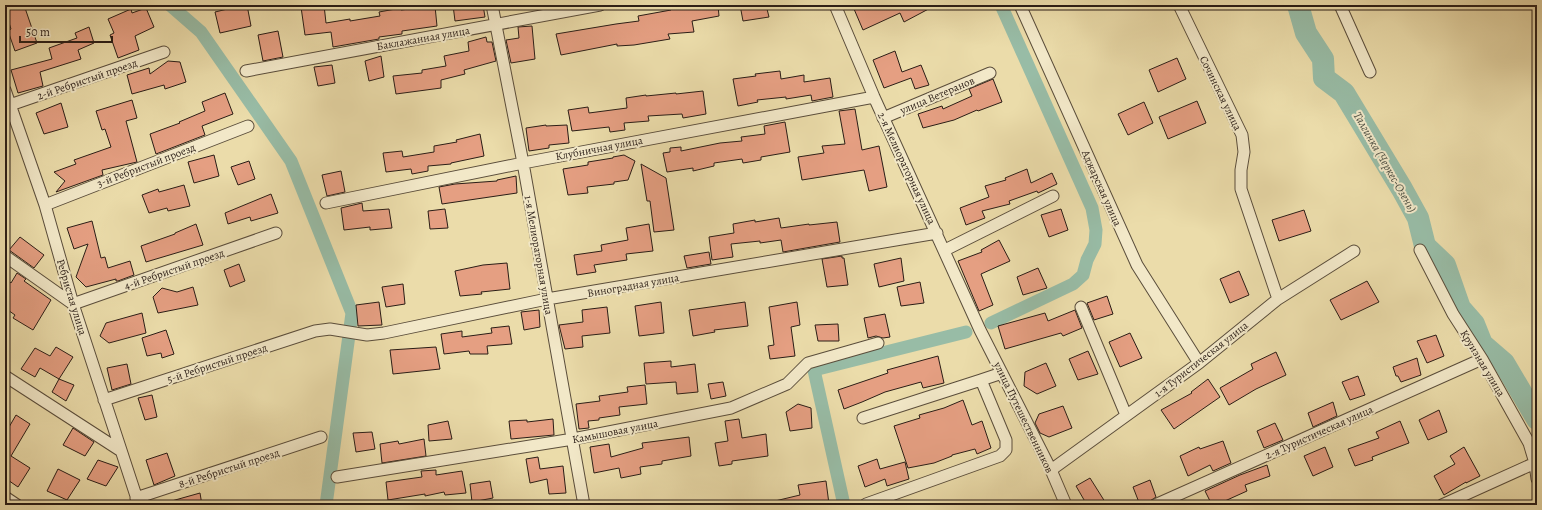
<svg xmlns="http://www.w3.org/2000/svg" width="1542" height="510" viewBox="0 0 1542 510" font-family="Alegreya,serif">
	<style>
		.lines { fill: none; stroke-linecap: round; stroke-linejoin: round }
		.canal { stroke: #98bca6; stroke-width: 13 }
		.river { stroke: #98bca6; stroke-width: 22 }
		.building { fill: #e59f82; stroke: #2a1d16 }
		.street-casing { stroke: #5a4d3b; stroke-width: 13 }
		.street { stroke: #f2e8c8; stroke-width: 11 }
		.labels { text-anchor: middle; stroke-width: 4; stroke-linejoin: round; paint-order: stroke }
		.street-label { font-size: 11px; fill: #2a1d16; stroke: #f2e8c8 }
		.water-label { font-size: 12px; font-style: italic; fill: #4b4d41; stroke: #f2e8c8 }
	</style>
	<rect width="100%" height="100%" fill="#ebdcaa"/>
	<filter id="stains"><feTurbulence type="fractalNoise" baseFrequency=".005" numOctaves="4"/><feColorMatrix values="0 0 0 0 .2 0 0 0 0 .09 0 0 0 0 .02 0 0 0 .5 -.17"/></filter>
	<radialGradient id="worn" r=".72"><stop offset=".6" stop-color="#630" stop-opacity="0"/><stop offset="1" stop-color="#630" stop-opacity=".3"/></radialGradient>
	<g class="lines">
		<path class="canal" d="M170,5L201,32L291,161L352,313L326,505
			M991,323L1073,284L1083,275L1087,260L1095,244L1096,230L1092,208L1001,5
			M844,505L814,370L966,332"/>
		<path class="river" d="M1298,5L1306,33L1323,59L1324,78L1344,93L1402,189L1418,218L1425,246L1445,265L1460,308L1474,324L1482,344L1504,363L1537,419"/>
	</g>
	<path class="building" d="M19,5H24L37,43L15,51L8,31L11,29L5,10Z
		M244,5H247L251,26L220,33L215,12Z
		M314,5H324L326,23L350,19V21L380,16L379,12L401,8V10L435,6L437,26L402,31V34L379,37V39L333,47L331,32L305,35L301,7Z
		M453,5H483L485,17L455,21Z
		M685,5H718L719,16L692,21L694,32L668,34L670,39L634,45L617,46V44L561,55L556,34L616,24L639,21L638,16L671,10L670,7Z
		M740,5H766L769,17L743,21Z
		M862,5H936L904,22L900,13L863,30L854,9Z
		M146,8L154,27L135,36L139,50L118,58L110,35L114,33L108,19L131,9L132,13Z
		M532,26L535,59L511,63L506,40L519,38L518,27Z
		M89,27L94,43L78,50L81,59L40,72L43,86L18,93L11,70L52,59L49,48L77,38L75,33Z
		M278,31L283,57L263,61L258,35Z
		M486,37L487,42H492L496,61L464,70L465,74L441,80V88L396,94L393,76L422,73V70L446,66L444,56L469,51L468,42Z
		M895,51L902,72L921,65L929,85L915,89L911,78L884,88L873,60Z
		M381,56L384,77L369,81L365,61Z
		M1177,58L1186,79L1158,92L1149,70Z
		M168,61L180,62L186,82L165,89L164,85L132,94L127,75L149,68L150,74Z
		M332,65L335,83L318,86L314,67Z
		M780,71L781,79L804,75V82L830,78L833,97L812,101L811,95L786,99V97L757,100L758,102L738,106L733,79L756,76L755,74Z
		M993,79L1002,102L978,111L977,110L954,120L923,128L918,114L942,106L943,109L972,96L969,89Z
		M703,91L706,114L683,118L682,114L648,116L649,121L624,123L625,130L610,132L609,127L572,131L568,110L588,107L589,113L627,108L626,98L646,95V96L676,93V94Z
		M225,93L233,114L202,126L205,135L156,154L150,134L180,123L179,122L205,111L202,102Z
		M132,100L137,118L126,121L137,162L102,170L103,175L56,192L65,181L54,172L76,164L74,160L111,147L105,129L102,130L96,111Z
		M1197,101L1206,123L1168,139L1159,117Z
		M1144,102L1153,123L1128,135L1118,114Z
		M61,103L68,127L44,134L36,113Z
		M855,109L862,150L879,146L887,187L869,191L864,170L802,180L798,157L824,153L822,146L845,144L839,111Z
		M785,122L790,152L761,157V160L743,163L742,159L714,163V166L693,171V168L667,172L663,153L670,152V148L681,147V151L720,143L742,141L741,137L765,134L764,126Z
		M546,125V126L567,125L569,143L549,145V148L529,151L526,128Z
		M480,134L484,156L451,163V164L428,166V171L412,174L411,169L386,172L383,153L402,151L403,157L434,152V146L457,142L456,140Z
		M214,155L219,176L194,183L188,162Z
		M624,155L635,161L628,180L614,182V184L587,187L588,193L568,195L563,169L588,165V162L613,158V157Z
		M249,161L255,179L238,185L231,167Z
		M641,164L666,178L674,230L654,232L650,201H647Z
		M1027,169L1031,183L1052,173L1057,184L1038,193L1037,191L1009,201L1010,204L982,211L985,218L966,225L960,208L989,197L985,186L1006,180L1005,178Z
		M341,171L345,192L327,196L322,175Z
		M516,176L517,193L442,204L439,187L455,184L497,181V180Z
		M184,185L190,206L168,211L167,208L149,213L142,195L158,189L159,192Z
		M271,194L278,213L251,221L250,217L228,224L225,213Z
		M362,203L363,211L389,209L392,228L370,230V227L344,230L341,208Z
		M445,209L448,228L430,229L428,211Z
		M1061,209L1068,230L1049,237L1041,215Z
		M1304,210L1311,231L1279,241L1272,220Z
		M779,218L781,228L809,224V225L837,222L840,242L783,252L781,240L760,243V241L731,244L733,257L712,260L709,237L734,233L733,224L755,220V222Z
		M92,221L101,258L105,257L108,268L130,261L134,275L118,281H116V279L86,287L76,277L88,244L74,249L67,228Z
		M196,224L203,245L146,262L141,246L175,234V233Z
		M649,224L653,251L626,254L627,260L594,265L596,272L577,275L574,255L602,251L601,245L628,240L626,228Z
		M20,237L44,255L34,268L9,250Z
		M999,240L1010,261L981,274L993,305L979,311L958,261L982,252L981,250Z
		M709,252L711,264L687,268L684,256Z
		M842,256V258H844L848,285L827,287L822,259Z
		M901,258L904,281L879,287L874,264Z
		M507,263L510,289L481,292L482,294L460,296L455,271L483,265Z
		M239,264L245,281L230,287L224,270Z
		M1038,268L1047,288L1023,295L1017,277Z
		M1239,271L1249,295L1230,303L1220,279Z
		M17,273L26,279L24,281L51,300L33,330L13,318L15,315L5,308V278L11,283Z
		M1367,281L1379,302L1341,320L1330,300Z
		M920,282L924,303L901,306L897,287Z
		M403,284L405,304L386,307L382,287Z
		M193,287L198,305L158,313L153,297L162,288L177,292Z
		M1107,296L1113,314L1094,320L1087,303Z
		M379,302L382,325L358,326L356,305Z
		M661,302L664,333L639,336L635,306Z
		M745,302L748,326L714,330L715,332L693,336L689,310Z
		M797,302L800,325L791,327L795,356L770,359L768,346L774,345L769,307Z
		M607,307L610,333L582,336L583,347L565,349L559,325L583,322L582,310Z
		M539,310L540,327L524,330L521,312Z
		M1075,310L1082,328L1063,336L1061,333L1005,349L998,326L1045,313L1048,321Z
		M142,313L146,333L109,343L100,336L106,323Z
		M885,314L890,337L883,338L876,336L868,338L864,318Z
		M838,324L839,341H818L815,325Z
		M509,326L512,344L487,346L488,354H470L469,351L444,354L441,334L462,331V337L492,333L491,328Z
		M166,330L174,354L162,358L161,353L147,356L142,338Z
		M1130,333L1142,358L1120,367L1109,342Z
		M1436,335L1444,356L1427,363L1417,341Z
		M56,347L73,357L59,379L40,368L35,377L21,369L35,348L50,356Z
		M436,347L440,369L393,374L390,350Z
		M1088,351L1098,374L1078,380L1069,359Z
		M1276,352L1286,375L1256,389L1229,405L1220,388L1253,369L1251,364Z
		M938,356L944,383L923,388L921,382L885,392L862,402L844,409L838,390L888,373L887,370Z
		M1417,358L1421,375L1401,382L1398,376H1396L1393,367Z
		M671,361V367L695,364L698,392L677,394L676,382L646,384L644,363Z
		M1046,363L1056,386L1037,394L1024,386L1025,372Z
		M127,364L131,384L112,390L107,368Z
		M1358,376L1365,395L1350,400L1342,382Z
		M59,379L74,385L66,401L52,392Z
		M1208,379L1220,397L1174,429L1161,410L1192,393L1191,392Z
		M723,382L726,396L711,399L708,384Z
		M645,385L647,404L619,407L620,415L599,418V420L588,421L589,428L579,429L576,404L600,401L599,396L628,392L627,387Z
		M152,395L157,417L145,420L138,398Z
		M963,400L972,425L982,421L991,448L977,454L975,449L952,455V456L934,463L908,468L894,426L920,418L919,415L944,408Z
		M1333,402L1337,416L1313,427L1308,413Z
		M798,404L811,408L812,428L790,431L786,412Z
		M1063,406L1072,428L1049,437L1040,433L1035,423L1039,414Z
		M1439,410L1447,432L1428,440L1419,420Z
		M16,415L30,424L11,456L30,468L18,487L5,478V434Z
		M553,419L554,435L511,439L509,421L527,420V422Z
		M739,419L742,438L766,434L768,456L732,461V464L719,466L715,443L728,441L725,421Z
		M448,421L452,439L429,441L428,425Z
		M1400,421L1409,443L1372,457L1373,460L1355,466L1348,449L1379,438L1376,432Z
		M1275,423L1283,440L1264,448L1257,431Z
		M73,428L94,442L85,456L63,445Z
		M372,432L375,449L356,452L353,433Z
		M689,437L691,456L662,461V464L640,467L641,474L621,478L619,468L594,473L590,447L609,444L611,457L643,448L642,443Z
		M424,439L426,456L382,463L380,444L398,441L399,444Z
		M1223,441L1231,463L1213,471L1210,465L1188,476L1180,456L1199,447L1200,449Z
		M1325,447L1333,467L1313,476L1304,456Z
		M1464,447L1480,476L1466,483V482L1444,495L1434,476L1455,464L1450,456Z
		M167,453L175,476L154,485L146,460Z
		M538,457L540,469L563,466L566,493L549,494L547,479L530,483L526,459Z
		M877,459L880,469L905,462L909,479L887,486L885,479L865,487L858,466Z
		M98,460L118,467L106,486L87,479Z
		M1267,465L1270,476L1245,485L1247,491L1216,505H1212L1205,491L1240,475Z
		M58,469L80,480L67,500L47,491Z
		M436,470V475L462,471L466,493L445,495L444,492L425,496V494L388,500L386,482L422,477L421,471Z
		M1090,478L1107,505H1087L1076,486Z
		M1150,480L1156,497L1150,501L1148,505H1140L1133,487Z
		M490,481L493,498L472,502L470,484Z
		M826,481L829,504L776,505L775,501L800,495L798,485Z
		M200,493L202,505H168V502Z"/>
	<g class="lines">
		<g class="street-casing">
			<path id="street" d="M492,5L523,163L584,505
				M835,5L874,97L980,330L1051,470L1066,505
				M1020,5L1137,265L1199,363
				M1179,5L1242,135L1244,152L1241,170V189L1278,299
				M1340,5L1370,72
				M246,71L600,5
				M5,90L45,205L73,304L139,505
				M10,105L164,52
				M883,118L990,73
				M326,203L523,163L874,97
				M45,205L248,126
				M945,250L1053,196
				M1420,250L1453,314L1482,359L1529,443L1535,463L1537,479
				M5,256L73,304L276,233
				M1081,307L1126,415
				M5,376L121,451
				M981,380L1002,373
				M104,400L315,331L330,329L367,335L384,333L547,299L937,233
				M863,418L981,380L1006,440V450L1000,456L866,504
				M1051,470L1199,363L1278,299L1354,251
				M337,477L573,439L731,408L787,384L808,363L878,343
				M5,497L17,505
				M136,498L321,437
				M1155,505L1482,359
				M1442,505L1535,463"/>
		</g>
		<use href="#street" class="street"/>
	</g>
	<g class="labels">
		<g class="street-label">
			<text transform="translate(423 38) rotate(-10)" y="4">Баклажанная улица</text>
			<text transform="translate(87 79) rotate(-19)" y="4">2-й Ребристый проезд</text>
			<text transform="translate(1221 93) rotate(64)" y="4">Сочинская улица</text>
			<text transform="translate(937 95) rotate(-23)" y="4">улица Ветеранов</text>
			<text transform="translate(599 148) rotate(-11)" y="4">Клубничная улица</text>
			<text transform="translate(146 165) rotate(-21)" y="4">3-й Ребристый проезд</text>
			<text transform="translate(907 168) rotate(65)" y="4">2-я Мелиораторная улица</text>
			<text transform="translate(1102 188) rotate(66)" y="4">Аджарская улица</text>
			<text transform="translate(539 255) rotate(80)" y="4">1-я Мелиораторная улица</text>
			<text transform="translate(174 269) rotate(-19)" y="4">4-й Ребристый проезд</text>
			<text transform="translate(633 285) rotate(-10)" y="4">Виноградная улица</text>
			<text transform="translate(72 297) rotate(73)" y="4">Ребристая улица</text>
			<text transform="translate(1201 359) rotate(-38)" y="4">1-я Туристическая улица</text>
			<text transform="translate(217 363) rotate(-18)" y="4">5-й Ребристый проезд</text>
			<text transform="translate(1483 363) rotate(59)" y="4">Круизная улица</text>
			<text transform="translate(1024 417) rotate(64)" y="4">улица Путешественников</text>
			<text transform="translate(615 431) rotate(-11)" y="4">Камышовая улица</text>
			<text transform="translate(1319 432) rotate(-24)" y="4">2-я Туристическая улица</text>
			<text transform="translate(229 468) rotate(-18)" y="4">8-й Ребристый проезд</text>
		</g>
		<g class="water-label">
			<text transform="translate(1385 162) rotate(60)" y="4">Талгинка (Черкес-Озень)</text>
		</g>
	</g>
	<rect width="1542" height="510" fill="none" stroke="#ebdcaa" stroke-width="20"/>
	<rect x="6" y="6" width="1530" height="498" fill="none" stroke="#2a1d16" stroke-width="2"/>
	<rect x="10" y="10" width="1522" height="490" fill="none" stroke="#2a1d16"/>
	<path d="M20 36v6h92v-6" fill="none" stroke="#2a1d16" stroke-width="2"/>
	<text x="26" y="36" font-size="12" fill="#2a1d16" stroke="#f2e8c8" stroke-width="3" paint-order="stroke">50 m</text>
	<rect width="100%" height="100%" filter="url(#stains)"/>
	<rect width="100%" height="100%" fill="url(#worn)"/>
</svg>
